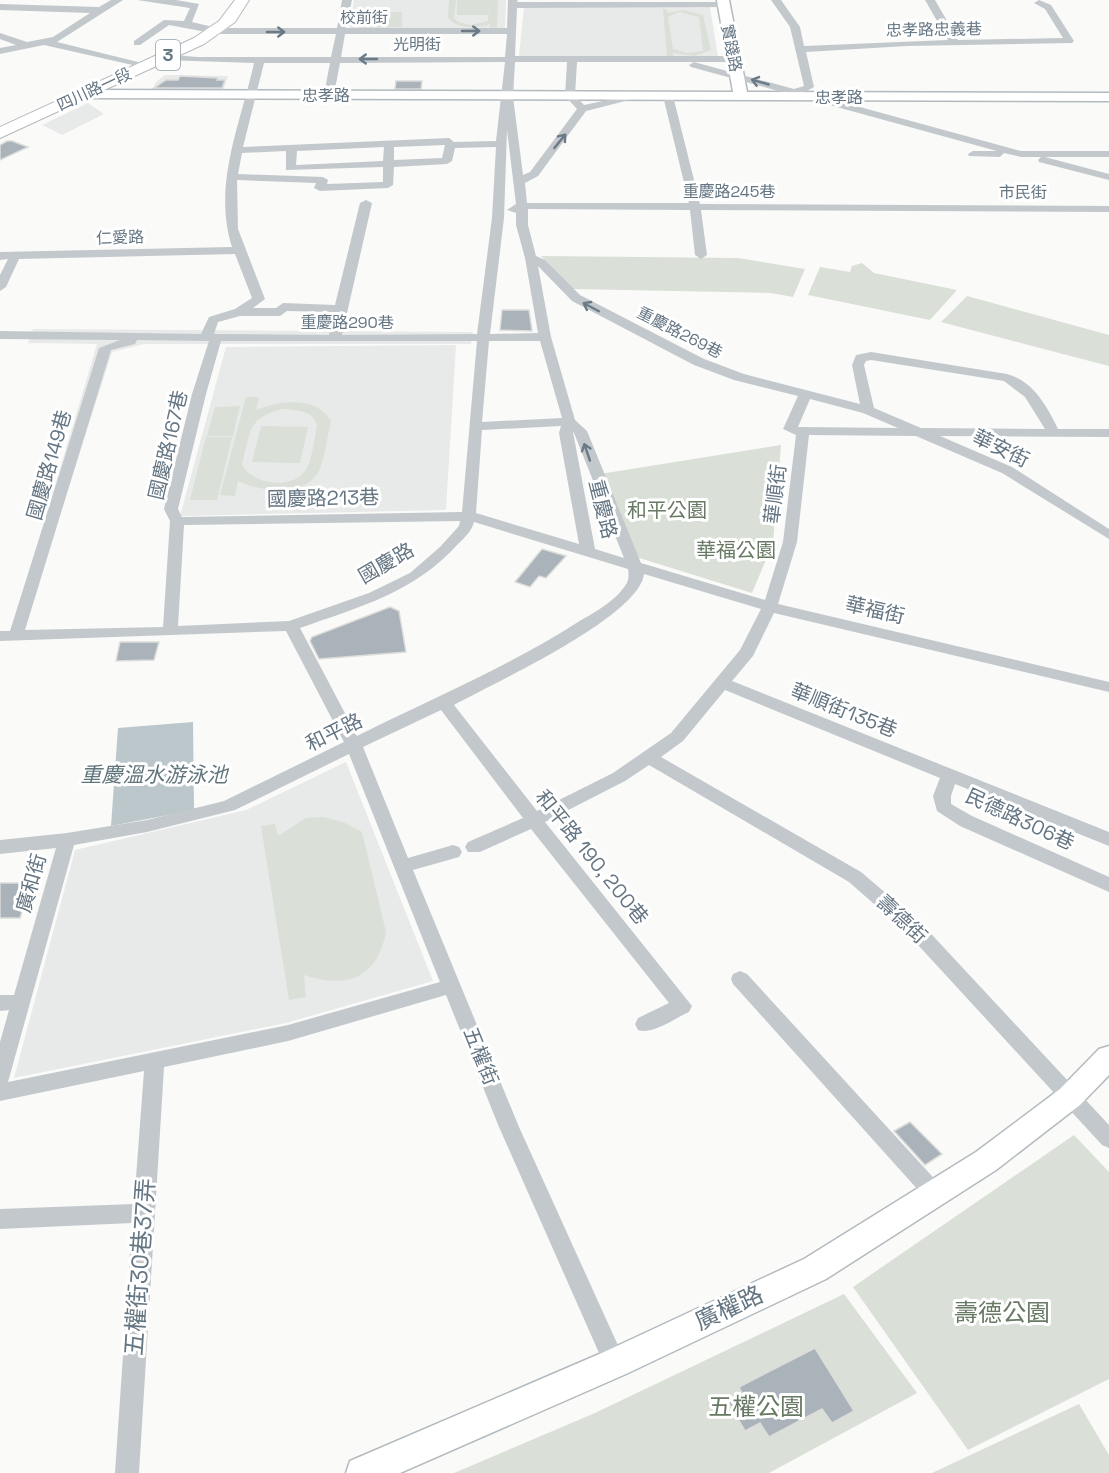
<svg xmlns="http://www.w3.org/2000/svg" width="1109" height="1473" viewBox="0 0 1109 1473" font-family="'Space Grotesk','Noto Sans TC',sans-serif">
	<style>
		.built { fill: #e8e9e9 }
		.green { fill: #dadfd7; fill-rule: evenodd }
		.water { fill: #bbc7cb }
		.building { fill: #aab3b9; stroke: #dcdcda; stroke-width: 1.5 }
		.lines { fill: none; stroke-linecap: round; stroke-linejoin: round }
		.secondary-casing { stroke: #b3babf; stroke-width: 3 }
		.primary-casing { stroke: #b5babe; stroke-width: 2 }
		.street { fill: #c3c8cc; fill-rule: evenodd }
		.secondary { fill: #fff; fill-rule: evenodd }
		.primary { fill: #fff; fill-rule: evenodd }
		.oneway { stroke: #6a7a87 }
		.labels { text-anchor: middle; stroke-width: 6; stroke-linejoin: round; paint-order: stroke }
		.far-street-label { font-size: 16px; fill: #657683; stroke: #fff }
		.shield { fill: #fff; stroke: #939fa8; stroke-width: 1.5 }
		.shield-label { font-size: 18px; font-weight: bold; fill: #657683 }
		.street-label { font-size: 20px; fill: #657683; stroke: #fff }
		.park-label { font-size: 20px; fill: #687a64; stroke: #fff }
		.water-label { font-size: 21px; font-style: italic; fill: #60757c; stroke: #fff }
		.near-street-label { font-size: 24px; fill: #657683; stroke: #fff }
		.near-park-label { font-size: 24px; fill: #687a64; stroke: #fff }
	</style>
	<rect width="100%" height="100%" fill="#fafaf8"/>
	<path class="built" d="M354,0H506L505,29L349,30Z
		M524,7H710L718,57L519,56Z
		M165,75L228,76L222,93L151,94L156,82Z
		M88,103L104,114L62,135L42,125Z
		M33,329L473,332L471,344H144L112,352L22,634H11L97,344L28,343Z
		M456,345L446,510L180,516L226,347Z
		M346,762L433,981L286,1023L14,1078L75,850L246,810Z"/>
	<path class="green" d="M449,0H456L454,18L458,22L471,25L488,21L489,5L488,15H457V0H498L497,27L490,28V24C477,28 456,30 448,17Z
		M663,9L667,10L668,13L684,10L703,15L711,50L694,56L673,53V56H667ZM679,12L699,17L703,51L688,53L673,49L668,17Z
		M402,12V27L358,28V13Z
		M541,256L738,258L805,269L793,297L771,293L573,289Z
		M862,263L874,273L957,290L930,320L808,295L820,267L850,272L852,266Z
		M967,296L1109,335V366L941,322Z
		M246,397H259L256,410C279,401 316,395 331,421C327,436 326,453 320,468C309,498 260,492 238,481L235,496L220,495ZM282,409C296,410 314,410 317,426C314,439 313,456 307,468C295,491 251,485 242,464C251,432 246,419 282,409Z
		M240,406L233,436H207L215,407Z
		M261,426L308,427L300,463L252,462Z
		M206,437H232L217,500H190Z
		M781,445L773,543L752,593L636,557L600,474Z
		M324,817L345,823L362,832L386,932C377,979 346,989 304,975L306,997L289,1000L261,826L275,824L278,836L306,818Z
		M1074,1135L1109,1172V1379L968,1450L853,1287Z
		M844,1294L917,1393L769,1473H454L595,1413Z
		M1079,1404L1109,1455V1473H932Z"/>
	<path class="water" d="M193,722L194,810L111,826L118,728Z"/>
	<path class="building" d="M180,76L218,78L217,80H225L222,88H154L166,80H178Z
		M396,81H422L421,89H395Z
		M7,141H12L28,147L0,160V145Z
		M502,310H529L532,331L500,330Z
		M542,549L566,556L546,578L539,576L530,587L515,582Z
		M390,607L399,611L406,652L319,659L310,641L312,637Z
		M120,642H159L154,660L116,661Z
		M0,883H31L20,918H0Z
		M910,1122L942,1154L925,1165L894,1131Z
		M815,1348L854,1411L832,1423L822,1409L769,1437L760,1423L745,1431L727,1400L742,1393L739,1387Z"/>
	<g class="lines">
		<g class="secondary-casing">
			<path id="secondary" d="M717,0H729L747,92L1109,93V101L82,98L75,94L82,90L733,92Z
				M1109,1046V1075L1080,1105L996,1170L826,1279L626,1374L400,1473H346L350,1461L604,1352L804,1259L976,1152L1060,1089L1099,1049Z"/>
		</g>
		<g class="primary-casing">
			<path id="primary" d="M235,0H249L235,22L204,44L0,138V127L194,38L219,21Z"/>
		</g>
		<path class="street" d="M111,0H123L57,42L146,64V68L44,45L0,54V48L16,45L0,39V33L27,42L53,37L90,13L0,10V4L99,7Z
			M137,0H176L199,4L192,22L217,28H337L342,0H352L346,28H507L508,0H518L517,2H724L729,5L727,7L517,8L515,56H734L739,59L734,62H577L575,95L584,105L640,93L645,96L586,111L538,176L525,183L527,203H689L663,96L668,93L673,96L700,204L1109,206V212L701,210L707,255L701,259L695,255L690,210L528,209V225L536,256L545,260L580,295L704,359L744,374L860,404L852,365L856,355L871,352L1007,374C1033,381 1047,406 1058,429H1109V437L940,436L1012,467L1109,529V539L1002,473L916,436L809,435L797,542L778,604L1109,682V692L774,613L753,656L732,681L1109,832V846L955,784L951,796V804L972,816L1109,877V892L960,826L937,811L933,796L940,778L725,690L683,741L661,757L861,872L921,923L1109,1125V1148L1102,1145L907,933L849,882L649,765L625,781L545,822L692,1006L689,1012C675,1018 653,1035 638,1030L635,1024L638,1018L669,1003L531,829L480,852H468L465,847L468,842L523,818L441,710L363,747L408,858L453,845L459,847L462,852L459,857L413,870L519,1127L626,1363L623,1371L615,1374L607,1371L499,1127L446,995L288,1041L164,1067L139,1473H115L132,1223L0,1229V1209L134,1204L144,1071L0,1101V1042L9,1010L0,1011V995H14L56,848L0,854V840L67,833L147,820L224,801L344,742L286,631L0,641V631H10L99,348L120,340L0,339V331L201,334L209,317L235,309L252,298L235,254L19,259L6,287L0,291V275L8,259L0,260V252L232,247C212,185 241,123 254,63L163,60L158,57L163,54L197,57H331L336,34H217L169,25L140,45H134V41L164,20L184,21L190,8ZM345,34H507L505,57H341ZM505,62L496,141L454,142L449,138L243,147L264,63H330L324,94L329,97L334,94L340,63ZM515,62H567L565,96L577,109L530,172L523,175L513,97ZM507,130L516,204L507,210L516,213V225L525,258L538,333L490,334L504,218ZM445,145L442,158L394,160V147ZM384,147L383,161L296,165L297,151ZM496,147L492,218L477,334L342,335L372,203L366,200L360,203L335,305L283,303L276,308H253L265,299L238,229L237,180L316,183L314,188L320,191L388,188L393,185L394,167L447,164L452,161L455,148ZM286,151V170L383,167V182L327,184L328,180L323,177L238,174L242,153ZM538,266L572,301L694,365L734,380L798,396L783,429L796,435L783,542L765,600L641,563L587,431L575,420L551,337ZM287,311L333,312L329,335L214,334L218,322L240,316H280ZM137,340L209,341L192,394L164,509L170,521L163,627L25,630L111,350L135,344ZM221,341H477L462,512L182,517L178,509L206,394ZM489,341H540L562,418L482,422ZM871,360L1004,381L1025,397L1045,429L921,428L874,408L864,365L866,361ZM810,399L863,413L898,428L798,427ZM561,426L559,433L579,544L476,513L482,430ZM573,432L574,433L624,558L595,549ZM460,521L459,526L440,547L410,573L369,593L289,621L178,626L184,525ZM474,522L628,569C629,575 629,581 625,586C614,602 595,612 578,622C508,667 431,699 357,736L300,628C359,607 414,593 458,544C465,537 472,531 474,522ZM644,574L761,609L740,650L671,733L613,773L537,811L454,705C494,683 639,617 644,574ZM349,754L440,982L288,1025L8,1082L74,845L147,832L235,810Z
			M771,0H781L800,27L804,46L948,40L925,0H935L958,40L1063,38L1045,9L1034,3L1039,0L1051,5L1074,41L1072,43L907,46L806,52L814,87L805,92L1021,151H1109V157H1045L1109,174V180L1039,162L1038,160L1041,157H1021L1004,153L1000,157L969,156L968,154L973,151H997L691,67L689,65L694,62L794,89L804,86L790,27Z
			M740,971L747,974L942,1187L946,1194L942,1201L935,1204L928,1201L733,984L731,979L733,974Z"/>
		<use href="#secondary" class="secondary"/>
		<use href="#primary" class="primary"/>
	</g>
	<defs><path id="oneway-shaft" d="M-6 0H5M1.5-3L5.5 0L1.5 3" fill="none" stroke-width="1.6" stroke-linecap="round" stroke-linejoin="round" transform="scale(1.5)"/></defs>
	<g class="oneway">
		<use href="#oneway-shaft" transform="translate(471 31)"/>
		<use href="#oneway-shaft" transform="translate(276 32)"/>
		<use href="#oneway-shaft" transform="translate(368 59) rotate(-180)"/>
		<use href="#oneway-shaft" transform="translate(760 82) rotate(-164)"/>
		<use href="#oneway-shaft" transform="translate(560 141) rotate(-51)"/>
		<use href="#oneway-shaft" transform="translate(591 307) rotate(-152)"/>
		<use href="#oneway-shaft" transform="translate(587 452) rotate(-109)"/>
	</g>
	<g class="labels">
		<g class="far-street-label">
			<text x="364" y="23">校前街</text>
			<text transform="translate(934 29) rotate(-1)" y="6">忠孝路忠義巷</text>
			<text x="417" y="50">光明街</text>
			<text transform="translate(732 48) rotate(79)" y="6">實踐路</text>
			<text transform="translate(94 89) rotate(-25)" y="6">四川路一段</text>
			<text x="326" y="101">忠孝路</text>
			<text x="839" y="103">忠孝路</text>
			<text x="729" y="197">重慶路245巷</text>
			<text x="1023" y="198">市民街</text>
			<text transform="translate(120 237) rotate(-2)" y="6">仁愛路</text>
			<text x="347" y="328">重慶路290巷</text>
			<text transform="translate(680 332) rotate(27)" y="6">重慶路269巷</text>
		</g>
		<rect class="shield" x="156" y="40" width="24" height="30" rx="4.5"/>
		<g class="shield-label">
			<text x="168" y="61">3</text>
		</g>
		<g class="street-label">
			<text transform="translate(168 445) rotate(-77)" y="7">國慶路167巷</text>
			<text transform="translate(1001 448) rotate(26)" y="7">華安街</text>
			<text transform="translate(49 465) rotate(-74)" y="7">國慶路149巷</text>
			<text transform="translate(775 494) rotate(-83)" y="7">華順街</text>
			<text transform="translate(323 498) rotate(-1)" y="7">國慶路213巷</text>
			<text transform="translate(603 509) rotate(76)" y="7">重慶路</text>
			<text transform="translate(386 563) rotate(-30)" y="7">國慶路</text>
			<text transform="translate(875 610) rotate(13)" y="7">華福街</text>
			<text transform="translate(844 710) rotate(22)" y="7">華順街135巷</text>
			<text transform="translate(334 732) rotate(-26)" y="7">和平路</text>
			<text transform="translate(1020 819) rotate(25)" y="7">民德路306巷</text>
			<text transform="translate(592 857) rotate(51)" y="7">和平路 190, 200巷</text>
			<text transform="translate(31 883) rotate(-74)" y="7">廣和街</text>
			<text transform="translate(902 919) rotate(43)" y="7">壽德街</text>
			<text transform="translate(481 1056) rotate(68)" y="7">五權街</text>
		</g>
		<g class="park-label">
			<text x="667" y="517">和平公園</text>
			<text x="736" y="557">華福公園</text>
		</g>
		<g class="water-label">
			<text x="154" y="782">重慶溫水游泳池</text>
		</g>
		<g class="near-street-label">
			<text transform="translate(140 1267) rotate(-86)" y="8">五權街30巷37弄</text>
			<text transform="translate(729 1308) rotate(-25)" y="8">廣權路</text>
		</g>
		<g class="near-park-label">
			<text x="1002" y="1321">壽德公園</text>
			<text x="756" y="1415">五權公園</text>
		</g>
	</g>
</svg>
